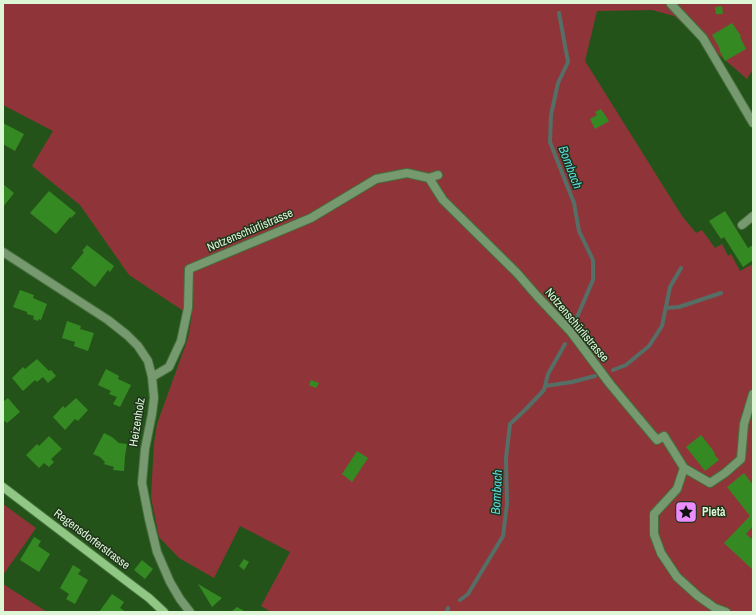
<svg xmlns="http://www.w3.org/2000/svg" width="756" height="615" viewBox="0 0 756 615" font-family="'Archivo Narrow',sans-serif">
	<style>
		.green { fill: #8f3539 }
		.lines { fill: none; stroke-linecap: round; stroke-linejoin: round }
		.stream { stroke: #556e66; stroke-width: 4 }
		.building { fill: #358923 }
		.lane-casing { stroke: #45703c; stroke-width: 10 }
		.street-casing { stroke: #45703c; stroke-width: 10 }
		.secondary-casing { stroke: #45703c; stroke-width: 10 }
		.lane { stroke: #779970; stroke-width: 8 }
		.street { stroke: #779970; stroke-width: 8 }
		.secondary { stroke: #90c785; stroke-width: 8 }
		.labels { text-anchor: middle; stroke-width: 3; stroke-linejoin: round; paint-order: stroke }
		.street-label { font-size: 12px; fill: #dcf6d6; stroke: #1e331a }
		.poi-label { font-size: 12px; font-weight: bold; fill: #dcf6d6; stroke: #1e331a; text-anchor: start }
		.water-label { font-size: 13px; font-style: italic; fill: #58dae1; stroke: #1e331a }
	</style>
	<rect width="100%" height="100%" fill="#24531a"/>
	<path class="green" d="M3,3H753V69L747,79L674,16L652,10L597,11L585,61L682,216L696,233L702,230L715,248L722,244L728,256L731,254L740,271L753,264V612H271L261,606L290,552L240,526L214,578L179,558L159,537L151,497L154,443L157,424L188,338L192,315L182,310L129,275L80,205L32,166L53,131L3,105Z
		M3,504L36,528L3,575Z
		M3,584L47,612H3Z"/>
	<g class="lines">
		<path class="stream" d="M559,13L568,62L558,83L551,115L550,142L574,203L579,231L593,260V280L574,324
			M666,308L679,307L721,293
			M613,370L626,365L649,346L662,326L670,287L681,268
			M545,386L572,382L595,376
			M460,600L468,594L503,536L507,504L506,458L510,424L526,409L544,390L548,374L565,344
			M447,612L448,608"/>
	</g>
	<path class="building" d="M722,6L723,14H716L715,7Z
		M732,23L741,36L740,37L746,49L725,61L719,50L720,49L712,35Z
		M601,109L609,121L595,129L590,119L597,115L595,112Z
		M3,123L24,134L15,151L3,144Z
		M3,184L14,193L3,207Z
		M49,191L76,213L71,218L70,217L56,234L30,213Z
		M725,211L748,248L753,245V260L743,267L724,237L721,239L709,221Z
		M87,245L114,266L110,272L108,270L95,287L71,268L84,252L82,251Z
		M20,290L34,295L33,298L47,304L41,320L39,319L38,321L33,319L34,316L27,314V312L13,307Z
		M67,321L81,326L80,329L94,333L88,351L74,346L75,342L62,338Z
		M37,359L49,371L51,370L56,376L48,383L43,377L37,382L35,380L23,391L12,378L23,367L25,369Z
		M106,369L119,376L118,379L131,385L120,407L113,404L117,397L109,394L111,391L98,385Z
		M311,380L319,383L316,388L309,385Z
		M8,398L20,412L7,423L5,421L3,423V402Z
		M76,398L88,410L78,421L75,419L65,430L53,417L63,406L65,408Z
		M104,433L112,437L119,443L127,444L125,456L124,471L113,470L114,467L104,464L105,462L100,457L93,454Z
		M701,435L715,453L714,454L719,460L705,471L686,447Z
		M49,436L62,449L51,459L54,462L49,467L44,463L39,468L26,455L37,444L39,446Z
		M357,451L368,458L352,482L342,474Z
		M744,473L753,485V526L746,534L753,540V570L724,543L750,516L727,487Z
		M34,537L41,541L38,546L50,554L39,572L20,560Z
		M244,559L249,562L244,570L239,566Z
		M142,560L153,569L145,579L134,570Z
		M73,565L81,570L78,574L88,580L75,604L66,599L69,594L60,588Z
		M198,584L222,598L212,607Z
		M112,594L124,602L120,608L126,612H99Z
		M237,607L246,612H231Z"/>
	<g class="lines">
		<g class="lane-casing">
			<path id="lane" d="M742,225L753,216
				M640,420L657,440L664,436L684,468L677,489L654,514V534L661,553L677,577L698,596L715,608L726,612
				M684,468L710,483L725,473L741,459L744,424L753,394"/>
		</g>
		<g class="street-casing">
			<path id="street" d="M671,4L703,38L753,123
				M429,178L443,200L517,273L537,296L571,332L610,384L640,420
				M3,252L108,320L127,335L138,346L148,361L152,377L154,398L152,414L145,449L142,483L149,519L157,552L170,582L180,599L190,612
				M152,377L169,367L181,341L188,308L189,269L311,218L376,179L407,173L429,178L438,175"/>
		</g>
		<g class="secondary-casing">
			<path id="secondary" d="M3,487L133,586L149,598L164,612"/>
		</g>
		<use href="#lane" class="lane"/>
		<use href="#street" class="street"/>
		<use href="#secondary" class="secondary"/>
	</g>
	<defs>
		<g id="sight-square" transform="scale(1.15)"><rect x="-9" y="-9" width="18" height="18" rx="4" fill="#ea8dfd" stroke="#1e331a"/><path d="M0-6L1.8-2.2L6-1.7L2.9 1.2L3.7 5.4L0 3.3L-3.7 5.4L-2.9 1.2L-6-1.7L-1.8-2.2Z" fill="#111"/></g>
	</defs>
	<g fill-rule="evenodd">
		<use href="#sight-square" x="686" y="512"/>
	</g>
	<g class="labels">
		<g class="street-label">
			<text transform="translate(250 230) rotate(-23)" y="4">Notzenschürlistrasse</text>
			<text transform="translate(577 325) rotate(50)" y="4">Notzenschürlistrasse</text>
			<text transform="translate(137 422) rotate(-81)" y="4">Heizenholz</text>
			<text transform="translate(92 539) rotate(37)" y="4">Regensdorferstrasse</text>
		</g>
		<g class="poi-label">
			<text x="702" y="516">Pietà</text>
		</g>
		<g class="water-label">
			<text transform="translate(571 167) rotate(69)" y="5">Bombach</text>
			<text transform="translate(496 492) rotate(-87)" y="5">Bombach</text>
		</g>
	</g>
	<rect width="756" height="615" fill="none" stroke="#dcf6d6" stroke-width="8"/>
</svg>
